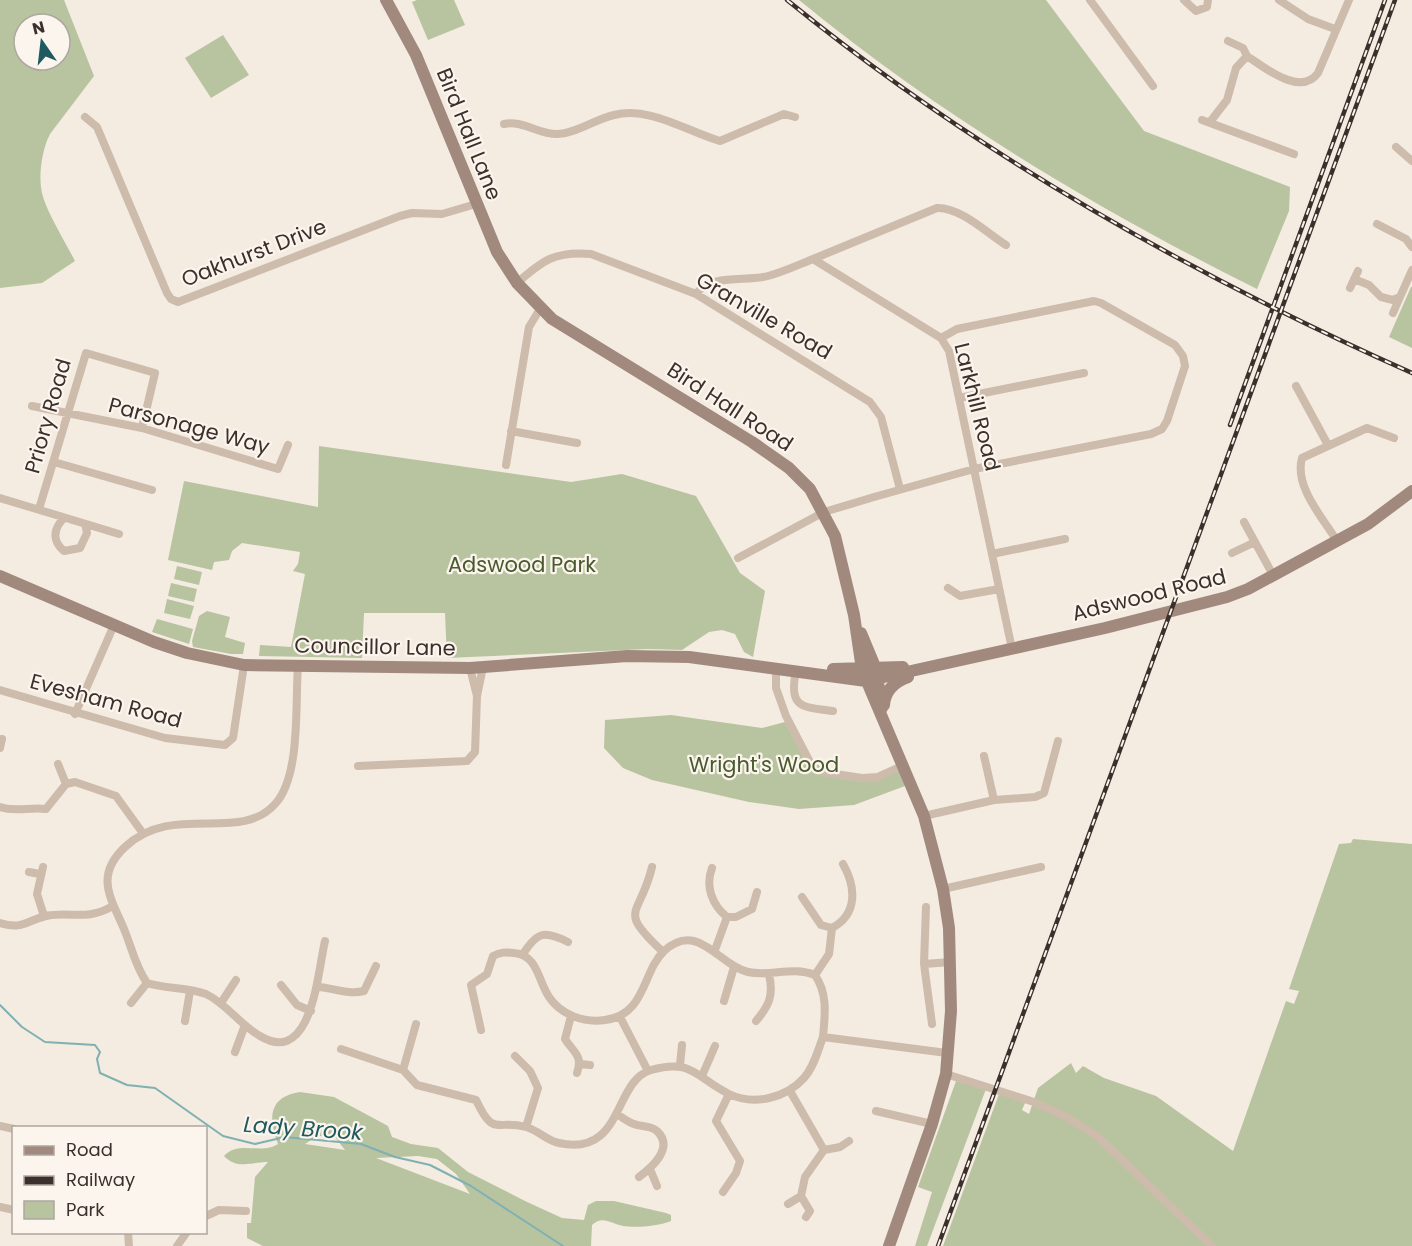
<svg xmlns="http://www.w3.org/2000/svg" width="1412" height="1246" viewBox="0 0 1412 1246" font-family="Poppins,sans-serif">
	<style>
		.green { fill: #b8c4a0; fill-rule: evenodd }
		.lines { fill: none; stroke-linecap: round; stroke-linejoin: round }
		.stream { stroke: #7fb0b2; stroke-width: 2 }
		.street { stroke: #cdbbac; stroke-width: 8 }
		.secondary { stroke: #a18a7d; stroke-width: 12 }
		.rail-casing { stroke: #3b302b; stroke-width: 4.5 }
		.rail { stroke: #fbf5ee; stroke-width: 2; stroke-dasharray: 7; stroke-linecap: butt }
		.labels { text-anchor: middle; stroke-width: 4.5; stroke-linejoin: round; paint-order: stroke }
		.street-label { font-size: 21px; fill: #3b302b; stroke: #fbf5ee }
		.park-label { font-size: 21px; fill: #4a5a2e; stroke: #fbf5ee }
		.water-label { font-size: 22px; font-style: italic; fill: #1f5a5e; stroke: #fbf5ee }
	</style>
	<rect width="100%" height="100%" fill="#f4ebe1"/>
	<path class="green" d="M0,0H64L94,76L50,134C42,149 38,176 42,193C46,211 66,243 75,261L42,283L0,288ZM24,24H60V60H24Z
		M417,0H454L465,25L428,40L412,2Z
		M799,0H1046L1144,131L1290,187L1289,211L1257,289C1096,209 938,114 799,0Z
		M223,35L249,75L211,98L185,58Z
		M1411,287H1412V348L1389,337Z
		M319,446L571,482L622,474L696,496L740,573L765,591L753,657L744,652L735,634L722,630L709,632L682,650L648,649L447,658L445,613H364L362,658L259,656L260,645L291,647L305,574L293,571L298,564L300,552L242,543L232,551L229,560L214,562L212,570L168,560L184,481L318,507Z
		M177,566L202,572L199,585L174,579Z
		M171,583L197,589L194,602L168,596Z
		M167,599L194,606L190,619L164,613Z
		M207,611L230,617L225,637L245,643L243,654H231L193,647L192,641L199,616Z
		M157,619L193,629L189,644L152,632Z
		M671,715L762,728L785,722L810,770L822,775L863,782L900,771L905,786L854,805L799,809L749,802L652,780L623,768L604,748L605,720Z
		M1353,839L1412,844V1246H943L999,1094L1025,1103L1022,1110L1029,1114L1038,1088L1071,1063L1076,1073L1083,1066L1104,1078L1156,1096L1233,1151L1286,1001L1294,1004L1299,991L1289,989L1339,844L1351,843Z
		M956,1081L986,1089L927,1246H915L932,1192L918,1187Z
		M300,1092L334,1097L388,1126L392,1137L411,1144L438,1148L468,1172L525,1201L562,1218L584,1220L588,1205L596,1201H614L666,1213L671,1215V1221C659,1226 636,1228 623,1226C611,1224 603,1215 592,1225L591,1246H263L247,1238V1223H251L255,1177L268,1162C252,1162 237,1170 224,1156C238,1140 262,1155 278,1144C269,1120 267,1097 300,1092ZM317,1136H334L345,1150L305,1144ZM418,1156L437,1159L456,1174L470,1194L376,1158Z"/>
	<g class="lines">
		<path class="stream" d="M0,1005L22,1027L45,1042L95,1045L100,1052L97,1059L100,1073L127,1085L155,1088L223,1136L255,1144L285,1137L361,1144L395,1157L430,1165L471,1186L563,1246"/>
		<path class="street" d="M1090,0L1153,86
			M1184,0L1196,11L1207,7L1208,0
			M1279,0L1308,19L1335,29
			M1228,41L1243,48L1247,56
			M85,117L97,127L167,293L171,299L178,302L400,216L412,213L442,214L476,204
			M1202,120L1294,154
			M1210,122L1227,100L1236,68L1247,56C1265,68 1301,97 1318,73L1349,0
			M504,124C524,120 539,135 558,134C578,133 595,119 614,115C650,106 686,131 720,141L784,114L795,117
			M1396,147L1412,161
			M1377,224L1406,239L1412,247
			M813,259L937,208C960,207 987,233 1006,245
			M1354,279L1369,285L1381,297L1393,300L1400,297L1412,270
			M517,283C543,260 555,251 591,254L696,294L870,402L881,417L900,489
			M1350,288L1358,271
			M696,294C712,273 745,282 768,276C783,272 798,265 813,259L941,338L949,351L1012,649
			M1393,313L1400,297
			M1296,386L1328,445
			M959,398L1084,373
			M32,406L142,428L278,469L288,445
			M511,431L577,443
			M54,462L152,490
			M506,465L529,327L540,309
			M0,498L119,534
			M39,509L86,353L155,373L142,428
			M64,518C53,529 52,541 64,551L80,548L87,533L85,524
			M1244,522L1273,575
			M1337,541C1322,517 1294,486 1302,458L1367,428L1394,438
			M1232,553L1255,542
			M992,554L1065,539
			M738,558L824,512L874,497L974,469L1151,434L1162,429L1167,421L1185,366L1183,356L1175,345L1101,303L1094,301L957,329L941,338
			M948,588L960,596L999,589
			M298,665C295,703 301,774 276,803C240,845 174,801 125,847C94,876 111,898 124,929C132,948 135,966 147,983C166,989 188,987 206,994C227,1004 240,1025 260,1036C313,1068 318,968 325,941
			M470,668L477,696
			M776,668V688L786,716L812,766L822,772L862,778L878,777L904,765
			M796,671C788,708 802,707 833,711
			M0,690L165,738L225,745L233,738L244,665
			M75,714L114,625
			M0,748L2,739
			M984,756L994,800
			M58,764L66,784
			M358,766L467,761L475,752L477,696L483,667
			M0,807C12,812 31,807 46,809L66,784L75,782L116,796L142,832
			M924,816L994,800L1035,797L1044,793L1058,741
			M43,867L37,894L44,916
			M652,867C640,918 616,908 663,952
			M712,868C705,886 712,905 727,917L715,950
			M29,872L40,874
			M943,889L1041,867
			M802,897L821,925L832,928
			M926,907L924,964L951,962
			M727,917H736L752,909L757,892
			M0,923C23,930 25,921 46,916C71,911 86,921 111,907
			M523,954C537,932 544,930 568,942
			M924,964L932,1024
			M815,975L829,954L832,928C858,914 856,887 843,864
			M281,985L297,1005L311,1011
			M318,987C334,988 348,995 364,991L376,966
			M724,1001L734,967
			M131,1003L147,983
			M221,1003L236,980
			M571,1016L565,1039C574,1053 583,1055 577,1073
			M620,1017L648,1071
			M185,1021L190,991
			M756,1021C769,1006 774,995 769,975
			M416,1024L403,1070L417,1085L476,1100C494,1138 496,1119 526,1127C538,1130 547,1141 559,1143C624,1157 613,1081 651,1070C693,1058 696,1078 729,1094C754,1106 786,1098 804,1078C814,1067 818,1050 823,1037L947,1053
			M481,1030L471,985L487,974L493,956C501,952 505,952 514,953C538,955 538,981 549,997C561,1015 584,1023 605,1020C646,1015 642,972 664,951C698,920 718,965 748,972C771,977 792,966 815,975C828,994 825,1015 823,1037
			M341,1049L403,1070
			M235,1052L245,1025
			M515,1056L530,1071L538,1088L526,1127
			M580,1064L590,1065
			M680,1065L682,1045
			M946,1074L1034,1102L1065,1116L1097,1136L1212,1246
			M702,1076L715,1046
			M876,1111L932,1124
			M617,1114C623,1118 628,1122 634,1124C641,1127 650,1125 657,1131C675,1148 651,1168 639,1177
			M0,1126L14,1129
			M824,1150L840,1147L849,1141
			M650,1169L657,1186
			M723,1192L736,1173L740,1161L716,1121L729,1094
			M801,1196L810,1211L806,1217
			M788,1204L801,1196L805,1177L824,1150L790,1091
			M0,1207L14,1210
			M206,1216L219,1210L246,1211
			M128,1232L129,1246
			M177,1246L187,1232"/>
		<path class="secondary" d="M386,0L416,55L497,252L517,283L552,319L752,442L789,468L810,489L835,536L854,615L862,670L924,816L943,889L949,928L951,1011L946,1074L932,1124L889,1246
			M0,576L154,642L187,653L244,665L470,668L627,656L689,657L866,681L1105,628L1227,597L1248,589L1368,524L1412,491
			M861,633L876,669L882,708
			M833,669L903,667
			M884,705C885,691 894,682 908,677"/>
		<g class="rail-casing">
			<path id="rail" d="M787,0C974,152 1192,275 1412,373
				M1230,425L1385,0
				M938,1246L1395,0"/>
		</g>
		<use href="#rail" class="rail"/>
	</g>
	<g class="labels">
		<g class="street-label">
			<text transform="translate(469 134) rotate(68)" y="7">Bird Hall Lane</text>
			<text transform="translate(254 253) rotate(-21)" y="7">Oakhurst Drive</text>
			<text transform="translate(764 316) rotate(30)" y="7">Granville Road</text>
			<text transform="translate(730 407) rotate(33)" y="7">Bird Hall Road</text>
			<text transform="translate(977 407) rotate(76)" y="7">Larkhill Road</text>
			<text transform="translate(48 416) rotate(-74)" y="7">Priory Road</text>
			<text transform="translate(189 426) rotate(15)" y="7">Parsonage Way</text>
			<text transform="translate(1149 595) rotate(-14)" y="7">Adswood Road</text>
			<text transform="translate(375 647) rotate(1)" y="7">Councillor Lane</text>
			<text transform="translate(106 701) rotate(15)" y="7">Evesham Road</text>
		</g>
		<g class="park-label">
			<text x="522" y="572">Adswood Park</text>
			<text x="764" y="772">Wright's Wood</text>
		</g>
		<g class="water-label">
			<text transform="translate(303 1128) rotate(4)" y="8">Lady Brook</text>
		</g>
	</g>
	<rect x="12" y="1126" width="195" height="108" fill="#fbf5ee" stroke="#aea6a0" stroke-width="1.5"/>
	<rect x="24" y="1146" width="30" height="9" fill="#a18a7d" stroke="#aea6a0" stroke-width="1.5"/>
	<text x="66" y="1156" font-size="18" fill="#3b302b">Road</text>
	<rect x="24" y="1176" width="30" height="9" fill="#3b302b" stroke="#aea6a0" stroke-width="1.5"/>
	<text x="66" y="1186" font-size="18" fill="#3b302b">Railway</text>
	<rect x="24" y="1201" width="30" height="18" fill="#b8c4a0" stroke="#aea6a0" stroke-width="1.5"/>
	<text x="66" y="1216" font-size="18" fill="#3b302b">Park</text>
	<g transform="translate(42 42) rotate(346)"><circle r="28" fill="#fbf5ee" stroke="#aea6a0" stroke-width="1.5"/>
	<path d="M0-4.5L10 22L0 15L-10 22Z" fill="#1f5a5e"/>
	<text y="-9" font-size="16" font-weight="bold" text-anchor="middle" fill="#3b302b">N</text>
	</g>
</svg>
